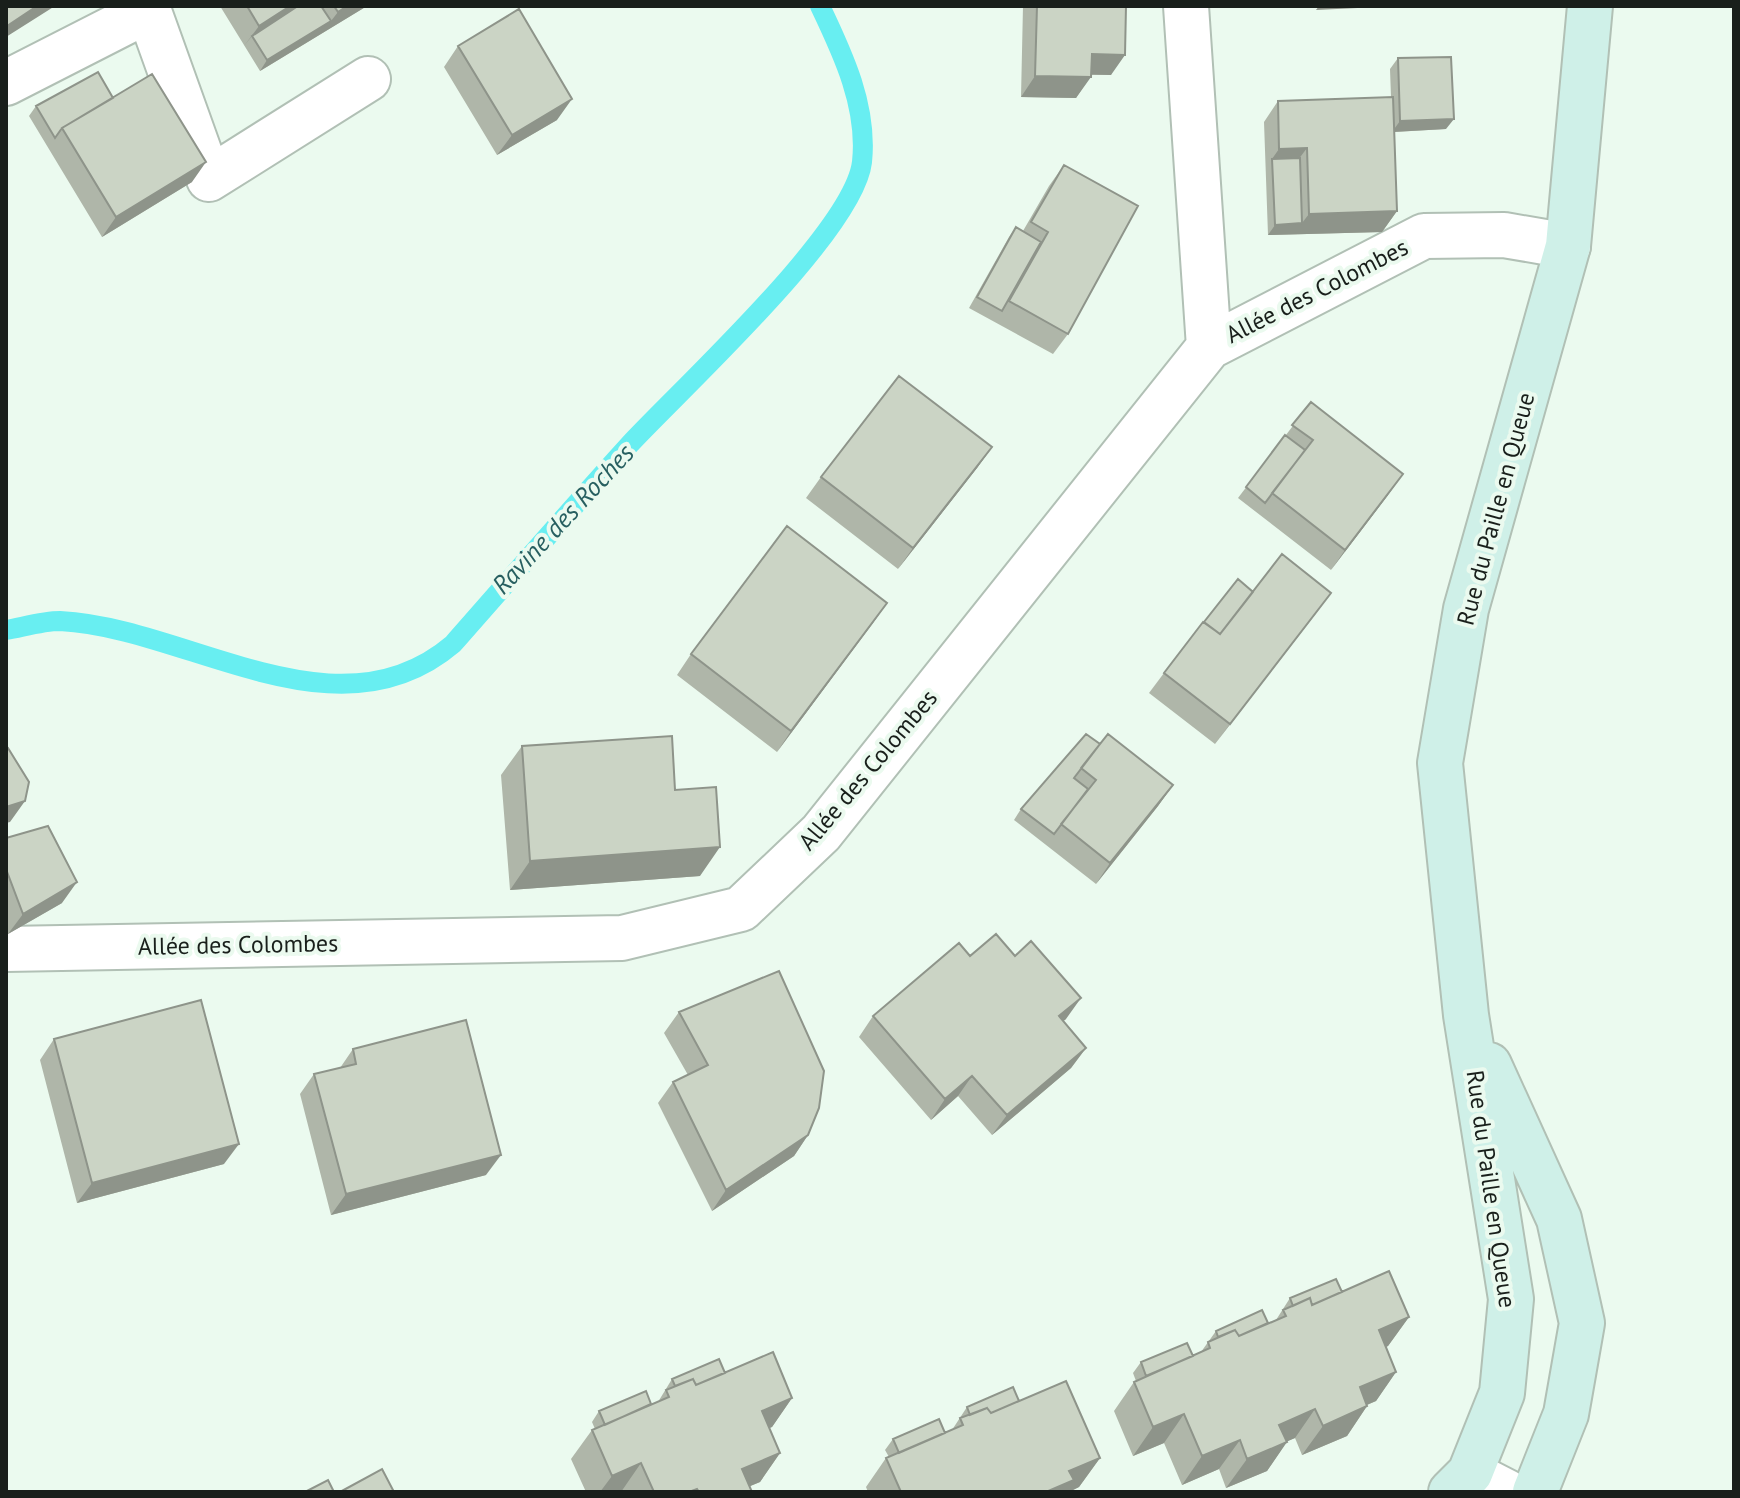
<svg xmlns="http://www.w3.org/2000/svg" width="1740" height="1498" viewBox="0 0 1740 1498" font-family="'PT Sans',sans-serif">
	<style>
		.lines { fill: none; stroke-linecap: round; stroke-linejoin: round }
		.stream { stroke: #68eef1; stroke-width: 20 }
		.minor-casing { stroke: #b1c0b5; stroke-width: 48 }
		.secondary-casing { stroke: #b1c0b5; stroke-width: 48 }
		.minor { stroke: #fff; stroke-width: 44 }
		.secondary { stroke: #cff0e8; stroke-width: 44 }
		.wall { fill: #afb6a9 }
		.shaded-wall { fill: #8e948a }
		.building { fill: #cbd4c5; stroke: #8e948a; stroke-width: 2 }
		.labels { text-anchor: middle; stroke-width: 8; stroke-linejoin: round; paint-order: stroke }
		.street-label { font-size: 24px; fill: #191f1b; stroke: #ebfaef }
		.water-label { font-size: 26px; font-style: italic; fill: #275f60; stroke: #ebfaef }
	</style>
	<rect width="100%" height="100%" fill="#ebfaef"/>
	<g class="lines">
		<path class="stream" d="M6,630C23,627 43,621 60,621C187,627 337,743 453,644C512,577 570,510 630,444C682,388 854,231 862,162C868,107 843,54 820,6"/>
		<g class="minor-casing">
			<path id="minor" d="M147,6L209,179L368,79
				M1186,6L1209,347
				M6,83L149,10
				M6,949L622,938L741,909L821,833L1209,347L1424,236L1504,235L1568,246
				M1470,1473L1507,1492"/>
		</g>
		<g class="secondary-casing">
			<path id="secondary" d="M1489,1065L1559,1219L1582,1323L1566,1414L1535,1492
				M1451,1492L1470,1473L1502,1393L1511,1299L1466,1015L1440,763L1466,609L1568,246L1590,6"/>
		</g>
		<use href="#minor" class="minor"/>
		<use href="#secondary" class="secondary"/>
	</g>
	<path class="wall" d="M220,6H367L260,71Z
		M1023,6H1126L1111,75H1091L1076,98L1021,97Z
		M458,46L557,120L497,155L444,67Z
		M1398,58L1446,129L1394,132L1397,211L1382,232L1268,235L1264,122L1278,101L1391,97L1390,69Z
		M113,98L192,182L102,237L29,116L36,106Z
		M1064,165L1068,334L1053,354L969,308L1009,237L1016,227L1023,231L1049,186Z
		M1311,402L1388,495L1331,570L1238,498Z
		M992,447L977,468L898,569L806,498L821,477Z
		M1253,592L1316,613L1215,744L1149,693L1164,673Z
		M887,603L777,752L677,675L691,654Z
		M1100,744L1173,785L1158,806L1096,884L1014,820L1021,809Z
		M522,746L675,790L700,876L510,890L501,775Z
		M6,838L62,903L8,934L6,928Z
		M970,956L1066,1019L1063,1021L1086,1048L1071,1068L992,1135L958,1096L931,1120L859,1037L873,1016Z
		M679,1012L808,1135L794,1156L712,1211L658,1103L673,1082L688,1075L664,1033Z
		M54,1039L224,1164L77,1203L40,1060Z
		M353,1049L486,1175L331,1215L300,1094L314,1074L340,1068Z
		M1342,1292L1409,1317L1388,1346L1386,1347L1396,1372L1376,1401L1367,1405V1406L1347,1436L1302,1455L1295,1438L1287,1441L1267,1471L1226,1488L1219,1469L1182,1485L1164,1443L1133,1456L1114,1411L1134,1382L1136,1381L1133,1373L1141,1362L1193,1356L1201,1352L1216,1331L1268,1323L1276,1320L1290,1298Z
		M725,1373L792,1398L772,1427L769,1428L780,1453L760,1482L750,1486L752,1492H586L571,1459L592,1430L595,1429L592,1422L599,1411L651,1404L658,1402L672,1379Z
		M1019,1401L1100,1458L1079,1487L1069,1492H868L866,1487L886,1458L889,1457L885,1450L893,1439L945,1433L952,1430L967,1407Z"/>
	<path class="shaded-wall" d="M37,6H55L6,37L7,26Z
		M290,6H307L252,36L244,46L259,26Z
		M347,6H367L260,71L267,60L331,21L338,12Z
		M1319,6H1399L1316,10Z
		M1092,54L1125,55L1111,75L1077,74Z
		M1035,76L1091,77L1076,98L1021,97Z
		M572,99L557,120L497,155L512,135Z
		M1454,119L1446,129L1392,132L1400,121Z
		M1307,148L1292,168L1272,159L1265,169L1279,149Z
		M206,162L192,182L102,237L116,217Z
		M1397,211L1382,232L1268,235L1275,225L1302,223L1309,214Z
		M992,447L977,468L898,569L913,548Z
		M1403,474L1388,495L1331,570L1345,550Z
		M1331,593L1316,613L1215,744L1230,724Z
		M887,603L873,623L777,752L791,731Z
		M1173,785L1158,806L1096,884L1110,863Z
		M25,801L10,822L6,823V807Z
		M720,847L700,876L510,890L530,861Z
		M77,882L62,903L8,934L23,914Z
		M1081,998L1066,1019L1044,1037L1059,1016Z
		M1086,1048L1071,1068L992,1135L1007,1115Z
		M972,1076L958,1096L931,1120L945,1099Z
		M808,1135L794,1156L712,1211L726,1190Z
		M239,1144L224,1164L77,1203L92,1183Z
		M501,1155L486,1175L331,1215L346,1194Z
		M1409,1317L1388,1346L1359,1359L1379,1330Z
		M1396,1372L1376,1401L1340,1416L1360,1387Z
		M792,1398L772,1427L741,1440L762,1411Z
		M1367,1406L1347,1436L1302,1455L1323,1426Z
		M1315,1409L1295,1438L1259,1454L1279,1425Z
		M1184,1414L1164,1443L1133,1456L1153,1427Z
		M1240,1440L1219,1469L1182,1485L1202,1456Z
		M1287,1442L1267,1471L1226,1488L1247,1459Z
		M780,1453L760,1482L736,1492L742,1469Z
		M1100,1458L1079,1487L1069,1492H1046L1069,1471Z
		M641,1463L621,1492H600L612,1476Z"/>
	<path class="building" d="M6,6H37L7,26Z
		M247,6H290L259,26Z
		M298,6H321L331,21L267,60L252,36Z
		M334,6H347L338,12Z
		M1037,6H1126L1125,55L1092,54L1091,77L1035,76Z
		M519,9L572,99L512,135L458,46Z
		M1451,57L1454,119L1400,121L1398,58Z
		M98,72L113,98L62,128L55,138L36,106Z
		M152,74L206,162L116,217L62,128Z
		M1393,97L1397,211L1309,214L1307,148L1279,149L1278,101Z
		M1300,158L1302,223L1275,225L1272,159Z
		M1064,165L1138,206L1068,334L1009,301L1048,232L1031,222Z
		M1016,227L1041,242L1002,311L977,297Z
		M899,376L992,447L913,548L821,477Z
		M1311,402L1403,474L1345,550L1272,493L1313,440L1292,425Z
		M1285,435L1305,450L1265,503L1246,487Z
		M787,526L887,603L791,731L691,654Z
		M1282,554L1331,593L1230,724L1164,673L1203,622L1220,634Z
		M1238,579L1253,592L1220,634L1204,622Z
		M1086,734L1100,744L1074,778L1088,789L1054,834L1021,809Z
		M1108,734L1173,785L1110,863L1061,824L1096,780L1081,768Z
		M672,736L675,790L716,787L720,847L530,861L522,746Z
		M8,748L29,782L25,801L6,807V749Z
		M48,826L77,882L23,914L6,869V838Z
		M996,934L1015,956L1031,941L1081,998L1059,1016L1086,1048L1007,1115L972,1076L945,1099L873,1016L959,943L970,956Z
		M779,971L824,1071L819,1108L808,1135L726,1190L673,1082L708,1065L679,1012Z
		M201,1000L239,1144L92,1183L54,1039Z
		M466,1020L501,1155L346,1194L314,1074L356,1064L353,1049Z
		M1389,1271L1409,1317L1379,1330L1396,1372L1360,1387L1367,1406L1323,1426L1315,1409L1279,1425L1287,1442L1247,1459L1240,1440L1202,1456L1184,1414L1153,1427L1134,1382L1210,1348L1208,1342L1235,1330L1239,1336L1286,1316L1283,1310L1310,1298L1312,1305Z
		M1336,1279L1342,1292L1312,1305L1310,1298L1293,1306L1290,1298Z
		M1262,1310L1268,1323L1239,1336L1235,1330L1218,1337L1216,1331Z
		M1187,1343L1193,1356L1146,1376L1141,1362Z
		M773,1352L792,1398L762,1411L780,1453L742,1469L752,1492H699L697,1489L689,1492H654L641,1463L612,1476L592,1430L669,1397L666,1390L693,1379L696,1385Z
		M719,1359L725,1373L696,1385L693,1379L675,1386L672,1379Z
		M1066,1381L1100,1458L1069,1471L1074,1480L1046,1492H901L886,1458L963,1425L960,1418L987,1408L991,1413Z
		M1013,1387L1019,1401L991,1413L987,1408L970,1415L967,1407Z
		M646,1391L651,1404L605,1425L599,1411Z
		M939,1419L945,1433L899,1453L893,1439Z
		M382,1469L394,1492H340Z
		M328,1480L334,1492H305Z"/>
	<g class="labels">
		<g class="street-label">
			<text transform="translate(1317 291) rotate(-27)" y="8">Allée des Colombes</text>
			<text transform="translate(1496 509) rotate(-75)" y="8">Rue du Paille en Queue</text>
			<text transform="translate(868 770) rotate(-50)" y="8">Allée des Colombes</text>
			<text transform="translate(238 945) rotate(-1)" y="8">Allée des Colombes</text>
			<text transform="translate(1491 1189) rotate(82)" y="8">Rue du Paille en Queue</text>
		</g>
		<g class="water-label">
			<text transform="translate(563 519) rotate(-47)" y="9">Ravine des Roches</text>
		</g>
	</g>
	<rect width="1740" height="1498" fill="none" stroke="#191f1b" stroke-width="16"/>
</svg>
